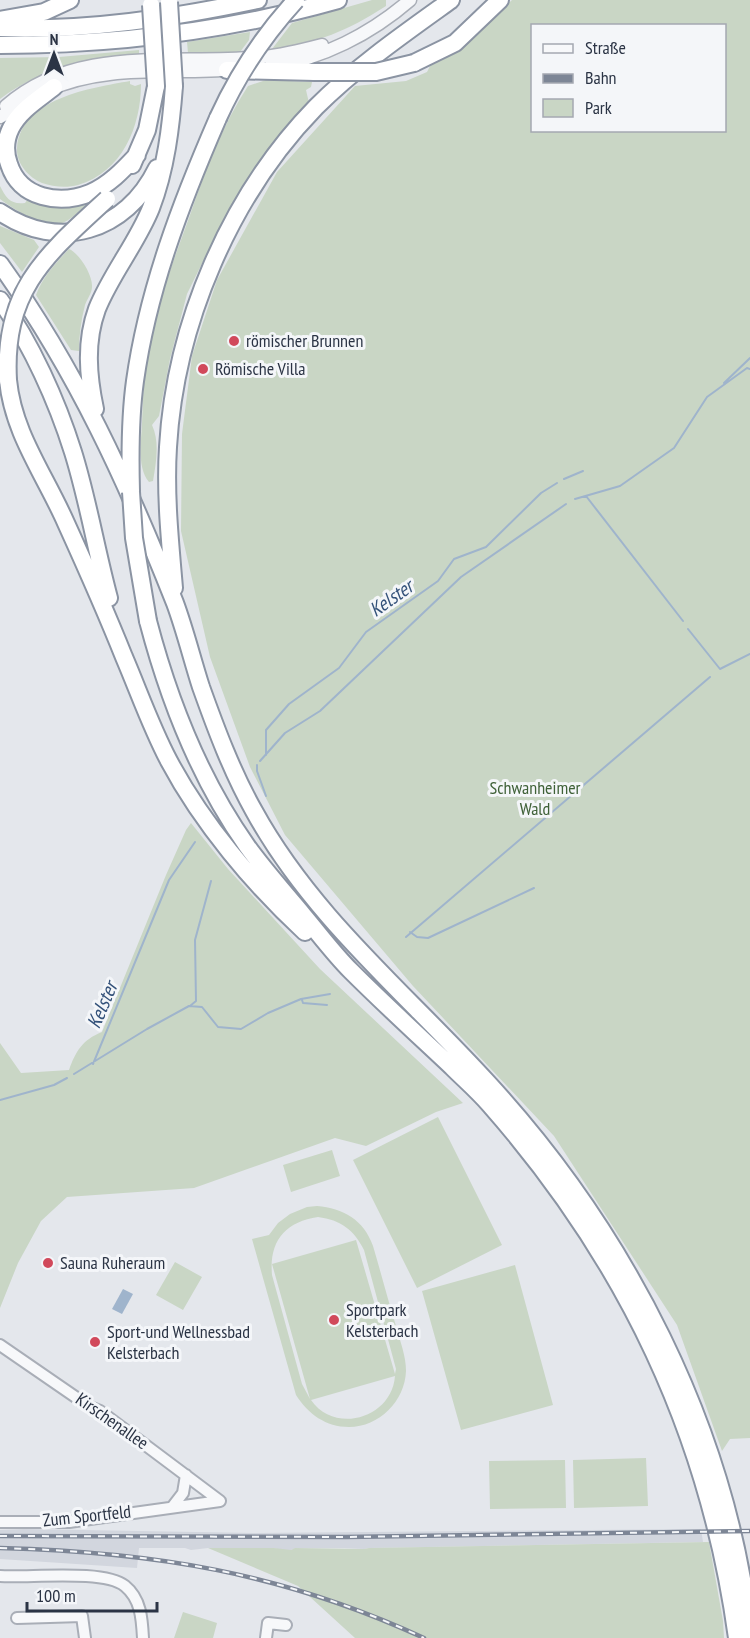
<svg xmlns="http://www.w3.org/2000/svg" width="750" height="1638" viewBox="0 0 750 1638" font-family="'PT Sans Narrow',sans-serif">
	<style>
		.built { fill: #d2d6de }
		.green { fill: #c9d6c5; fill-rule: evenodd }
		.water { fill: #9fb4cc }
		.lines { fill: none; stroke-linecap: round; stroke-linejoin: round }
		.stream { stroke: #9fb4cc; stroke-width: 2 }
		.minor-casing { stroke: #a9aeb7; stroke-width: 14 }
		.tertiary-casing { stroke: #a9aeb7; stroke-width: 15 }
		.trunk-casing { stroke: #8b94a3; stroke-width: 20 }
		.minor { stroke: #f7f8fa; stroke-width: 10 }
		.tertiary { stroke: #f7f8fa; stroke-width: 12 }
		.trunk { stroke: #fff; stroke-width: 16 }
		.rail-casing { stroke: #7d8696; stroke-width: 4.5 }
		.rail { stroke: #f4f6f9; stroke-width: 2; stroke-dasharray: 7; stroke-linecap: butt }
		.trunk-bridge-casing { stroke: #8b94a3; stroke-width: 20; stroke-linecap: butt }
		.trunk-bridge { stroke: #fff; stroke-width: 16 }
		.poi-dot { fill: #d1495b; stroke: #f4f6f9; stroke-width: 2 }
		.labels { text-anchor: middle; stroke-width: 6; stroke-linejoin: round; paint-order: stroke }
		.poi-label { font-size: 18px; fill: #2b3445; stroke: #f4f6f9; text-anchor: start }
		.park-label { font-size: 18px; fill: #3f6138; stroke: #f4f6f9 }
		.street-label { font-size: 18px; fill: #2b3445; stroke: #f4f6f9 }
		.water-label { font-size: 20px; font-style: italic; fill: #34527a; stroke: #f4f6f9 }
	</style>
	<rect width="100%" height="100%" fill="#e4e7ec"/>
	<path class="built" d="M24,1529L253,1533L701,1529L703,1542L369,1548L364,1549L344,1548H296L291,1550H280L274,1548H208L191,1550L185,1548H139L137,1568L0,1559V1530Z"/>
	<path class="green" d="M372,0H386V6C344,33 321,41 272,49L292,23Z
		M512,0H750V1438L730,1439L722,1451L677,1325L554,1136L413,986L285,835L250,767L210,657L181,531L182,434L192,356L217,280L277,172L355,86L406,81L427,72L432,62L464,45ZM532,26H724V130H532Z
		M250,32L249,40L240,52L188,53L187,42Z
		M139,50V55C87,59 43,67 0,99V58L59,57Z
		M266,80L312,82L311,87L306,90L309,103L270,148L245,185L216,235L187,294L170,359L159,416L152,425C160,442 156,463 153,481L149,482C137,468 141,442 142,424C143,403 143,382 147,360C154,311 173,262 190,215C205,171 222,126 248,86Z
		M130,81V84L135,86L141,84C141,127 122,172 78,185C67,188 53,187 42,183C28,177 16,163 17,148C21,98 91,88 130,81Z
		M0,186C6,198 11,205 25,203L28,199L86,201L87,204C80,210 70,221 60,224C44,228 13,209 0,199Z
		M0,226L34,240L39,247L22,272L0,243Z
		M69,249C79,253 93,275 92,287C92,293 87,299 85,305C81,320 79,336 79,351L71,350L36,295C43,276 56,263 69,249Z
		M191,823L228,869L320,969L463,1103L436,1112L366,1146L335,1138L194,1188L67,1197L41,1221L18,1263L0,1308V1043L21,1073L69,1070C76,1051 82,1040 102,1032L166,875L186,830Z
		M438,1117L502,1245L417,1288L353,1160Z
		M332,1150L340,1176L291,1192L283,1165Z
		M317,1206C343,1208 364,1220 373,1246C381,1273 388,1300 396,1326C400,1341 406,1356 406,1371C405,1401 379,1427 349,1427C326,1427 308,1414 296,1395L252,1239L269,1235L278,1223L290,1214L307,1207ZM318,1217C341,1220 354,1230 364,1250L396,1369L395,1374L356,1240L272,1264L310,1399L302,1384L272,1275C269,1241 285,1222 318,1217ZM395,1376C392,1418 335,1435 311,1400Z
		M175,1262L202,1277L183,1310L156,1295Z
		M515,1265L553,1405L461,1430L422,1291Z
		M646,1458L648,1506L574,1508L573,1460Z
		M565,1460L566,1508L490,1509L489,1461Z
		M709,1542L723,1621L724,1638H355L298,1586L208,1548H274L291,1550L295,1548L364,1549L369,1548Z
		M183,1612L217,1623L213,1638H174Z"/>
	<path class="water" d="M123,1289L133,1294L122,1314L112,1309Z"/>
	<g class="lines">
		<path class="stream" d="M724,383L750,358
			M564,479L583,471
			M586,496L683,621
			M575,499L620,486L674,448L707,397L747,368L750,369
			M688,629L720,669L750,654
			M266,755V730L289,704L339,668L366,632L438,581L454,559L486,547L541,493L557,483
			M260,761L285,733L320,711L461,577L566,504
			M257,765V771L266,796
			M410,932L417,937L428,938L534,888
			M406,937L710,677
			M302,1000L303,1003L327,1005
			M190,1006L196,1001L195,940L211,881
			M93,1064L169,880L195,842
			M74,1074L147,1029L189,1006L202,1007L218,1027L241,1029L268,1013L301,999L330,994
			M0,1100L54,1085L67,1078"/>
		<g class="minor-casing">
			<path id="minor" d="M0,1345L90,1407L100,1411L220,1501
				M173,1506L183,1493L186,1475
				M0,1522H69L220,1501
				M0,1576C29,1578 104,1569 125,1586C141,1599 142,1619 143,1638
				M17,1618L82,1616L85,1638
				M266,1638L268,1623L286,1625"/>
		</g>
		<g class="tertiary-casing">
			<path id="tertiary" d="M271,66C321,60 372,33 410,0
				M48,90C108,63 173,75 235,69
				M6,106C78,43 177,66 263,57C283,55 303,50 322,45
				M0,117L30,99"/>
		</g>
		<g class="trunk-casing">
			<path id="trunk" d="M0,20L44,12L70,0
				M0,28C87,31 173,18 258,0
				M0,45C114,45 228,31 338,0
				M414,63L455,43L500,0
				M227,70L315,72
				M54,87C39,99 20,110 11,128C5,140 5,153 9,164C20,199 60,205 90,193C109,185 123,170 137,155
				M132,165L147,130L156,86
				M0,212C59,252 126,232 157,168
				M0,264C76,370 127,482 175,603C185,630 192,659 201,687C216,729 232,772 254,811C312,917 407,994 487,1082C626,1233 727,1428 750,1634
				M0,300C31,343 57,401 73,452C88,500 96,550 109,598
				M8,380C13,433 45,475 66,523C86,567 106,612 124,657C139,692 151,727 169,761C202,823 254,885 305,932
				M95,409C88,376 85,342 97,309C111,274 137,243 151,208C166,169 171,126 174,86
				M131,491C130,455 130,417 135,381C148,289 181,203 218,118
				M174,588C170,541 165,494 168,447C175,325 230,195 316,107C356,67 405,33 451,0
				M148,621C169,701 199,778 247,846C265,871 285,893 304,916C320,935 334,954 351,971C384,1004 418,1035 452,1067C464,1079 478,1091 490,1105C626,1260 709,1433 737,1638"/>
		</g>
		<use href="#minor" class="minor"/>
		<use href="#tertiary" class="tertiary"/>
		<use href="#trunk" class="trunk"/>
		<g class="rail-casing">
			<path id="rail" d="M0,1536L346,1537L750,1531
				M0,1548C155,1552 283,1573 424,1638"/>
		</g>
		<use href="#rail" class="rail"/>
		<g class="trunk-bridge-casing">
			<path id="trunk-bridge" d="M169,2L174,86
				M151,5L156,86
				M315,72H376L414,63
				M218,118C238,74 263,36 296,0
				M8,380C3,290 46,255 107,199
				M131,492L134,538L148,621"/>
		</g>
		<use href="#trunk-bridge" class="trunk-bridge"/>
	</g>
	<g class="poi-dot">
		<circle cx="234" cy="341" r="6"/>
		<circle cx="203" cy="369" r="6"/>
		<circle cx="48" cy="1263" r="6"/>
		<circle cx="334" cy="1320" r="6"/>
		<circle cx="95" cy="1342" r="6"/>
	</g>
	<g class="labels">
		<g class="poi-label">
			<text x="246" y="347">römischer Brunnen</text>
			<text x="215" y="375">Römische Villa</text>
			<text x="60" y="1269">Sauna Ruheraum</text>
			<text x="346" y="1316">Sportpark<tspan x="346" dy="21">Kelsterbach</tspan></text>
			<text x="107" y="1338">Sport-und Wellnessbad<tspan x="107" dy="21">Kelsterbach</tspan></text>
		</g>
		<g class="park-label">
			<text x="535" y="794">Schwanheimer<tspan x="535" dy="21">Wald</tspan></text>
		</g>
		<g class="street-label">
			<text transform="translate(112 1421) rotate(35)" y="6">Kirschenallee</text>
			<text transform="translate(87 1516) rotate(-6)" y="6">Zum Sportfeld</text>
		</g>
		<g class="water-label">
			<text transform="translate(391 598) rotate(-35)" y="7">Kelster</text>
			<text transform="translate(102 1005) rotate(-67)" y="7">Kelster</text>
		</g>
	</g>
	<rect x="531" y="24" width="195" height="108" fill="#f4f6f9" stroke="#a4a8b1" stroke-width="1.5"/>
	<rect x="543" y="44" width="30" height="9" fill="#f7f8fa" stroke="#a4a8b1" stroke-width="1.5"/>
	<text x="585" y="54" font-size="18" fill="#2b3445">Straße</text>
	<rect x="543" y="74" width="30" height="9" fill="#7d8696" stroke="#a4a8b1" stroke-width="1.5"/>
	<text x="585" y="84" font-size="18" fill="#2b3445">Bahn</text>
	<rect x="543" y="99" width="30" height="18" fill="#c9d6c5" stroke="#a4a8b1" stroke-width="1.5"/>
	<text x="585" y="114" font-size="18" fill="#2b3445">Park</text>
	<g transform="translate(54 54)" stroke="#f4f6f9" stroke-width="4.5" paint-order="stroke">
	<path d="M0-4.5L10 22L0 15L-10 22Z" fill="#2b3445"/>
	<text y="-9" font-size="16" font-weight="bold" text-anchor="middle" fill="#2b3445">N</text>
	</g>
	<path d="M27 1602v9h130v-9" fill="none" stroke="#2b3445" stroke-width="3"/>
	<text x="36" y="1602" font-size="18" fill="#2b3445" stroke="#f4f6f9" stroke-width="4.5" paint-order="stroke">100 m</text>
</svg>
